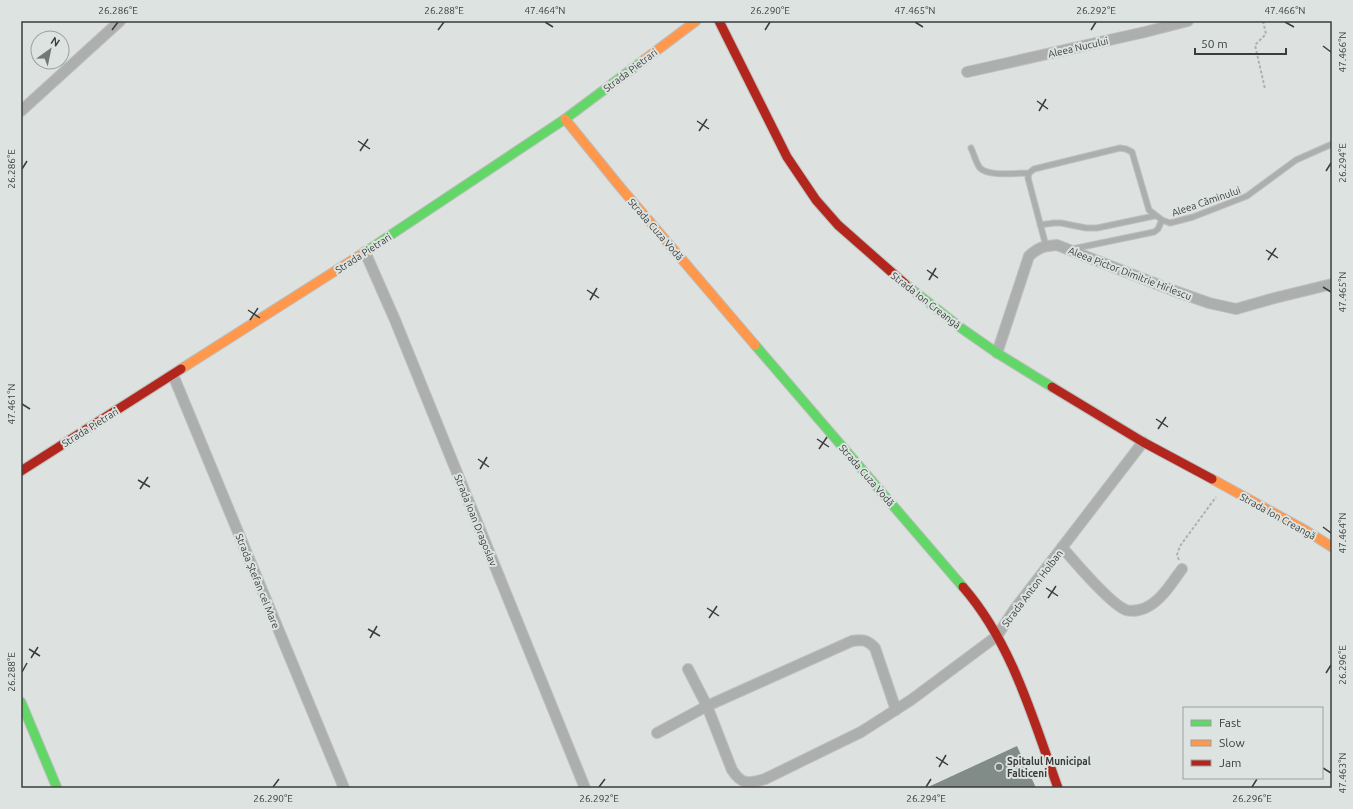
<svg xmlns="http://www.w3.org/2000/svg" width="1353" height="809" viewBox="0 0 1353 809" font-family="Ubuntu,sans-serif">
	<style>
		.building { fill: #818c89 }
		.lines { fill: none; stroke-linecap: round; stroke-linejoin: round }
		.lane-casing { stroke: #bdc0bf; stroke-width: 7 }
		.street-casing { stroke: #bdc0bf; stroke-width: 12 }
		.fast-casing { stroke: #bdc0bf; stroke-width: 11 }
		.slow-casing { stroke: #bdc0bf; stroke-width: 11 }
		.jam-casing { stroke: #bdc0bf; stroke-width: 11 }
		.path { stroke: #afb2b0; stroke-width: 2; stroke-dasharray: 3 2; stroke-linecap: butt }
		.lane { stroke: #adafaf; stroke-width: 5 }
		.street { stroke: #adafaf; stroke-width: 10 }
		.fast { stroke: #63d668; stroke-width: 9 }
		.slow { stroke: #ff974d; stroke-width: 9 }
		.jam { stroke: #b3261e; stroke-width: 9 }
		.ticks { fill: none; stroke: #3a3d3c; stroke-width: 1.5 }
		.poi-dot { fill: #737775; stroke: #dce3e0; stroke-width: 1.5 }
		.labels { text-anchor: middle; stroke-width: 4; stroke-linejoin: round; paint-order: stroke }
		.street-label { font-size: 10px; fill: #3a3d3c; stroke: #dce3e0 }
		.poi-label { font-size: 10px; font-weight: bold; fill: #3a3d3c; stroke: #dce3e0; text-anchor: start }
		.neatline { fill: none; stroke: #3a3d3c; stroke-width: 1.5 }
		.ticks-label { font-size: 10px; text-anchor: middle; fill: #3a3d3c }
	</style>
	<rect width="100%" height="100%" fill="#dde2e0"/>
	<path class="building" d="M1017,746L1036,788H926Z"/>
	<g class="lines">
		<g class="lane-casing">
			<path id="lane" d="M971,148C974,154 976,163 980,168C989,177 1017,173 1029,173
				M1040,225L1054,223H1061L1086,228H1097L1154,216
				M1046,246L1028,178L1029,173L1034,169L1120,148L1126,149L1132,152L1149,210L1162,220L1170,223L1193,217L1247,196L1296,160L1332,144
				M1072,249L1154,232L1158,229L1162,220"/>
		</g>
		<g class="street-casing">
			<path id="street" d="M967,72L1145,32L1188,21
				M21,111L120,21
				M365,252L395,320L585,788
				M997,353L1029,256C1039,247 1044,246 1057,245L1172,290L1209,303L1236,309L1271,299L1332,284
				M173,375L344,788
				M1062,547C1074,561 1110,604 1126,610C1133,612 1143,610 1149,606C1163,598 1173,581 1182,569
				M688,669L707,706L732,770C742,785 748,784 765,779L861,732L911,700L997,636L1014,610L1143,442
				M657,733L707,706L852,641C862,639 868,640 875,648L896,710"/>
		</g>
		<g class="fast-casing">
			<path id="fast" d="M365,252L565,119L644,60
				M905,284L961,328L997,353L1052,387
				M755,345L963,587
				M21,702L57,788"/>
		</g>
		<g class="slow-casing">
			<path id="slow" d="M644,60L696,21
				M565,119L621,188L755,345
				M181,369L365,252
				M1212,479L1305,530L1332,547"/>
		</g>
		<g class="jam-casing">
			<path id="jam" d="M719,21L787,157L816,200L838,225L905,284
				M1052,387L1143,442L1212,479
				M21,471L181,369
				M963,587C1012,643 1033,719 1058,788"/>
		</g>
		<path class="path" d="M1263,21L1266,34L1255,45L1265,89
			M1179,560L1177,555L1180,546L1216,497"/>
		<use href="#lane" class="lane"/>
		<use href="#street" class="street"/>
		<use href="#fast" class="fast"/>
		<use href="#slow" class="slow"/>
		<use href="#jam" class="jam"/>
	</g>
	<path class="ticks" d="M545,22L553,27M915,22L923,27M1285,22L1294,27M112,30L118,22M438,30L444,22M765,30L770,22M1091,30L1096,22M1323,46L1331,52M1037,101L1048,109M1039,111L1046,99M697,121L709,129M699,131L707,119M358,141L370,149M360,151L368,139M22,169L27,161M1326,171L1331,163M1266,250L1278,258M1268,260L1276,248M927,270L938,278M929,280L936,268M1323,287L1331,292M587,290L599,298M590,300L597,288M248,310L260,318M250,320L258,308M22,404L30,409M1156,419L1168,427M1158,429L1166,417M817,439L829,447M819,449L827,437M478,459L489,467M480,469L487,457M138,480L150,487M140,489L148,477M1323,527L1331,533M1046,588L1058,596M1048,598L1056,586M707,608L719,616M709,618L717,606M368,629L380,636M370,638L377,626M29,649L40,656M31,658L38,647M22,672L27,663M1326,673L1331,665M936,757L948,765M939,767L946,755M1323,768L1331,773M273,787L279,779M599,787L605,779M926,787L931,779M1252,787L1257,779"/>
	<circle class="poi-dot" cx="999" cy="767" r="4"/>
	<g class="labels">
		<g class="street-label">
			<text transform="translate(1078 47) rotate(-13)" y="4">Aleea Nucului</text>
			<text transform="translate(630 70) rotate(-37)" y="4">Strada Pietrari</text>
			<text transform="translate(1206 201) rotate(-19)" y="4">Aleea Căminului</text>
			<text transform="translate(656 229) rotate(49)" y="4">Strada Cuza Vodă</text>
			<text transform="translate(363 253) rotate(-33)" y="4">Strada Pietrari</text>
			<text transform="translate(1130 273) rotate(21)" y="4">Aleea Pictor Dimitrie Hîrlescu</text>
			<text transform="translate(926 300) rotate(38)" y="4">Strada Ion Creangă</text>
			<text transform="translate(90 427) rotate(-32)" y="4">Strada Pietrari</text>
			<text transform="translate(867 475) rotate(49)" y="4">Strada Cuza Vodă</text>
			<text transform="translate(1278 516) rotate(29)" y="4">Strada Ion Creangă</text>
			<text transform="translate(476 520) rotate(68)" y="4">Strada Ioan Dragoslav</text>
			<text transform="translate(258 581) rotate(68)" y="4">Strada Ștefan cel Mare</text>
			<text transform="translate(1032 588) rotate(-53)" y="4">Strada Anton Holban</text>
		</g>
		<g class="poi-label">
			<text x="1007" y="765">Spitalul Municipal<tspan x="1007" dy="12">Falticeni</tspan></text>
		</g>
	</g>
	<rect width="1353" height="809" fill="none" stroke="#dce3e0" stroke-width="44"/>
	<rect x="1183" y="707" width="140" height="72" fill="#dce3e0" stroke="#9ba19e"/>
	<rect x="1191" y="720" width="20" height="6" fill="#63d668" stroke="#9ba19e"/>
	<text x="1219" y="727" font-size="12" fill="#3a3d3c">Fast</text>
	<rect x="1191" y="740" width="20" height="6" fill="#ff974d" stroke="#9ba19e"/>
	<text x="1219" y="747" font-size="12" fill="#3a3d3c">Slow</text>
	<rect x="1191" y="760" width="20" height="6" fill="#b3261e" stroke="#9ba19e"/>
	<text x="1219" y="767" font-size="12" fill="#3a3d3c">Jam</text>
	<g transform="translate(50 50) rotate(33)"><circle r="19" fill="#dce3e0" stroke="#9ba19e"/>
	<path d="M0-3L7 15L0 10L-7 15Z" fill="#737775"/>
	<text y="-6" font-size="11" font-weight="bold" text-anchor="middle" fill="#3a3d3c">N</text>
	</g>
	<path d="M1195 48v6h91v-6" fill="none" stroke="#3a3d3c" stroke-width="2"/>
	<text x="1201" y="48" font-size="12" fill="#3a3d3c" stroke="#dce3e0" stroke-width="3" paint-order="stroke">50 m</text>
	<rect x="22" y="22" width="1309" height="765" class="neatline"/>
	<g class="ticks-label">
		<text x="118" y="14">26.286°E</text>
		<text x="444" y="14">26.288°E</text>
		<text x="545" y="14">47.464°N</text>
		<text x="770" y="14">26.290°E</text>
		<text x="915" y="14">47.465°N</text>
		<text x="1096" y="14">26.292°E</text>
		<text x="1285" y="14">47.466°N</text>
		<text transform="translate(1342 52) rotate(-90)" y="4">47.466°N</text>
		<text transform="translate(1342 163) rotate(-90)" y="4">26.294°E</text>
		<text transform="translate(11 169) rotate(-90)" y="4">26.286°E</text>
		<text transform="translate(1342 292) rotate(-90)" y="4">47.465°N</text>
		<text transform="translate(11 404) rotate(-90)" y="4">47.461°N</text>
		<text transform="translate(1342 533) rotate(-90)" y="4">47.464°N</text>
		<text transform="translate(1342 665) rotate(-90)" y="4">26.296°E</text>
		<text transform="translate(11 672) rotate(-90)" y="4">26.288°E</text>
		<text transform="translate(1342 773) rotate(-90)" y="4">47.463°N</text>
		<text x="273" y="802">26.290°E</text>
		<text x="599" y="802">26.292°E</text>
		<text x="926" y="802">26.294°E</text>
		<text x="1252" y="802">26.296°E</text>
	</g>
</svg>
